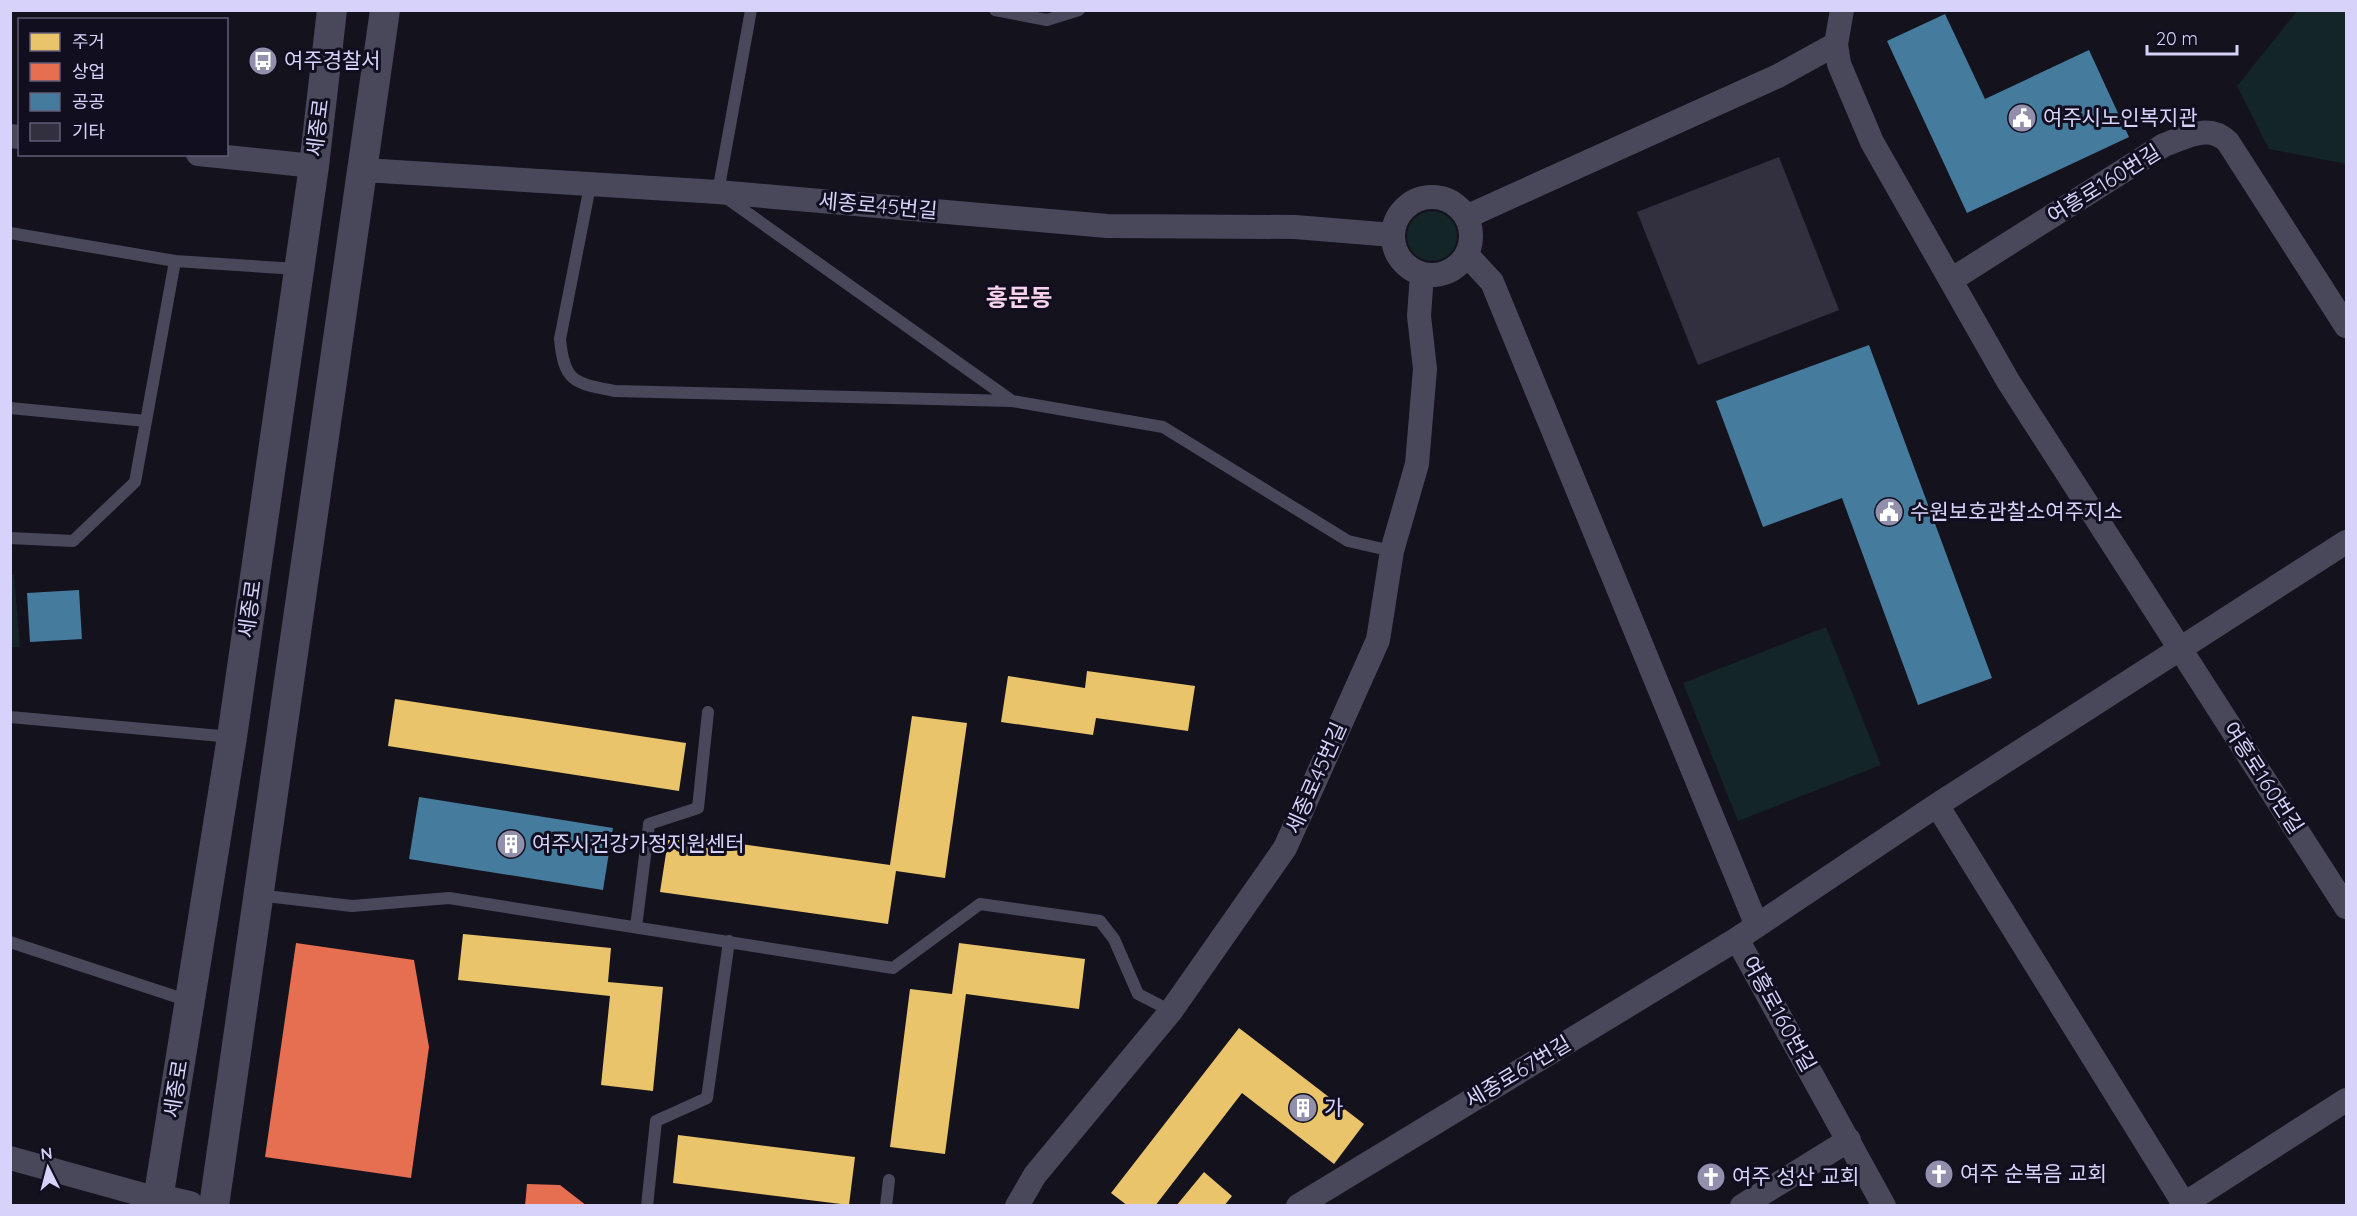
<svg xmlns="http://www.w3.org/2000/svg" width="2357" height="1216" viewBox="0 0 2357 1216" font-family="Quicksand,'Noto Sans KR',sans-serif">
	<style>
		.green { fill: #132526 }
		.homes { fill: #e9c46a }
		.shops { fill: #e76f51 }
		.public { fill: #457b9d }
		.building { fill: #32303e }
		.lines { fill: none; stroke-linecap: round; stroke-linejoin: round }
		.service { stroke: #49485b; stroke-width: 12 }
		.minor { stroke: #49485b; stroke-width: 24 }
		.tertiary { stroke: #49485b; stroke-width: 30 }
		.labels { text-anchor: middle; stroke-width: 6; stroke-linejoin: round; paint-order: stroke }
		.poi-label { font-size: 21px; fill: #d6d2fa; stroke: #110f1f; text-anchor: start }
		.street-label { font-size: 21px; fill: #d6d2fa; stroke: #110f1f }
		.quarter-label { font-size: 24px; font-weight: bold; fill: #fad4ed; stroke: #110f1f }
	</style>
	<rect width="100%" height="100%" fill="#14121c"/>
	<path class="green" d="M2297,11H2346V164L2269,149L2237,86Z
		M1407 236a25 25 0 1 1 50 0a25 25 0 1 1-50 0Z
		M10,575H14L20,647H11Z
		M1826,627L1881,765L1738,821L1683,683Z"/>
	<path class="homes" d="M1087,671L1195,686L1188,731L1096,718L1093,735L1001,722L1008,676L1085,688Z
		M395,699L686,743L679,791L388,746Z
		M912,716L967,723L945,878L896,871L888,924L660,892L669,834L890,865Z
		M463,934L611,948L608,982L663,987L653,1091L601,1085L610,996L458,980Z
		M959,943L1085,959L1079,1009L966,994L945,1154L890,1147L910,989L952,994Z
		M1239,1028L1364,1124L1334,1164L1242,1093L1155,1206H1128L1111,1193Z
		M678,1135L855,1157L849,1205L673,1183Z
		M1204,1172L1232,1196L1224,1206H1176Z"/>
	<path class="shops" d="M296,943L414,960L429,1047L411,1178L265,1157Z
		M527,1184L560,1185L587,1206H525Z"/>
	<path class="public" d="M1945,14L1985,99L2089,50L2129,137L1967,213L1887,41Z
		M1869,345L1992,678L1918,705L1842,498L1763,527L1716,401Z
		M79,590L82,639L30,642L27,593Z
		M419,797L613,828L603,890L409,859Z"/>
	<path class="building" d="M1779,157L1839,310L1698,365L1637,212Z"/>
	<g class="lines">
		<path class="service" d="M751,10L718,192L1012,401L1163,427L1348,541L1392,551
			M995,10L1047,20L1079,10
			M590,186L560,339C564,383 575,383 615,391L1011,401
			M10,233L175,261
			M10,408L146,421
			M10,538L73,541L135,482L175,261L297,269
			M10,717L232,737
			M257,895L352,906L449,898L893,968L980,904L1100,921L1114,939L1138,994L1171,1011
			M636,927L649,824L698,808L708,712
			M10,942L189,1001
			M647,1206L656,1121L707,1098L729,941
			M886,1206L889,1180"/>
		<path class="minor" d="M1842,10L1836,44L1839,64L1872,142L2008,381L2346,907
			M10,136L20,137
			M198,154L314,166
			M364,170L718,192L1107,226L1295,227L1393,235
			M1393 236a39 39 0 1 1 78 0a39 39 0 1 1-78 0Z
			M1466,217L1778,76L1836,44
			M1467,255L1492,282L1757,926
			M1951,280L2164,145C2187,137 2209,123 2228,142L2346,326
			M1937,805L2184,1204
			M1737,939L1884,1206
			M10,1158L158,1199
			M1017,1206L1035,1175L1171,1011L1285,848L1378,640L1392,551L1417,464L1425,369L1419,316L1422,274
			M1298,1206L1737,939L1937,805L2346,542
			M1742,1206L1849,1140
			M2181,1206L2346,1100"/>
		<path class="tertiary" d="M158,1199L189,1206
			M157,1206L232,737L314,166L332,10
			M214,1206L385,10"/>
	</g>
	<defs>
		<g id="bus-disc" transform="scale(1.5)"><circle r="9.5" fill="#928fac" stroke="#110f1f"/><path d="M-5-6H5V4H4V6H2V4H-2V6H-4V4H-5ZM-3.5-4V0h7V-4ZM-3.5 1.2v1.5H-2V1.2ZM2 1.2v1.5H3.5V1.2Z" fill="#fff"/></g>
		<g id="civic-disc" transform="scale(1.5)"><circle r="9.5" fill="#928fac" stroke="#110f1f"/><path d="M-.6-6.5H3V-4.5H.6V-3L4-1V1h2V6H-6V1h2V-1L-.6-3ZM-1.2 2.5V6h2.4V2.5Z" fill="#fff"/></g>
		<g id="building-disc" transform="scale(1.5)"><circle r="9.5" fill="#928fac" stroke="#110f1f"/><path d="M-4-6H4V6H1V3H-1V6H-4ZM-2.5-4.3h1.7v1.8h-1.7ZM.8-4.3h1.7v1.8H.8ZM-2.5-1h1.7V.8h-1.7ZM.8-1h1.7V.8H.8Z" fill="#fff"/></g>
		<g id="church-disc" transform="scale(1.5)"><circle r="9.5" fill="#928fac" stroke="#110f1f"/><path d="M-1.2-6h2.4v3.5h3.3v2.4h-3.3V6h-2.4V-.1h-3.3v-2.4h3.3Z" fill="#fff"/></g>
	</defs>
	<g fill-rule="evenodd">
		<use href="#bus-disc" x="263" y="61"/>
		<use href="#civic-disc" x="2022" y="118"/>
		<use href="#civic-disc" x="1889" y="512"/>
		<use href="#building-disc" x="511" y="844"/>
		<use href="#building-disc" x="1303" y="1108"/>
		<use href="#church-disc" x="1939" y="1174"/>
		<use href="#church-disc" x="1711" y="1177"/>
	</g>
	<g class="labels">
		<g class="poi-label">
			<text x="284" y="68">여주경찰서</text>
			<text x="2043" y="125">여주시노인복지관</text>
			<text x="1910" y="519">수원보호관찰소여주지소</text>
			<text x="532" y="851">여주시건강가정지원센터</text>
			<text x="1324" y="1115">가</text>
			<text x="1960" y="1181">여주 순복음 교회</text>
			<text x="1732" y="1184">여주 성산 교회</text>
		</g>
		<g class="street-label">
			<text transform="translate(318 128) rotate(-83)" y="7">세종로</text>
			<text transform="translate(2104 184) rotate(-32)" y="7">여흥로160번길</text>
			<text transform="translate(878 206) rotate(5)" y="7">세종로45번길</text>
			<text transform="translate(250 609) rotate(-82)" y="7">세종로</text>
			<text transform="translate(1316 778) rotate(-66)" y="7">세종로45번길</text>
			<text transform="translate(2263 778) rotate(57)" y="7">여흥로160번길</text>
			<text transform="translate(1779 1014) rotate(61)" y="7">여흥로160번길</text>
			<text transform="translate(1518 1072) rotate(-31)" y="7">세종로67번길</text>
			<text transform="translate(176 1089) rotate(-81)" y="7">세종로</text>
		</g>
		<g class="quarter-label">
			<text x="1019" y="306">홍문동</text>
		</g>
	</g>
	<rect width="2357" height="1216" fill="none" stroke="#d6d2fa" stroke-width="24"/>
	<rect x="18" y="18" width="210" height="138" fill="#110f1f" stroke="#605d77" stroke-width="1.5"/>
	<rect x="30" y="33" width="30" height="18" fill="#e9c46a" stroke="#605d77" stroke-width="1.5"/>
	<text x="72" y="48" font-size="18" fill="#d6d2fa">주거</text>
	<rect x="30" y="63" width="30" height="18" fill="#e76f51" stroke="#605d77" stroke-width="1.5"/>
	<text x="72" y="78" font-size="18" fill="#d6d2fa">상업</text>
	<rect x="30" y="93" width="30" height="18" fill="#457b9d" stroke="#605d77" stroke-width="1.5"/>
	<text x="72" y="108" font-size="18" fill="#d6d2fa">공공</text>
	<rect x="30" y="123" width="30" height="18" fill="#32303e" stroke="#605d77" stroke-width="1.5"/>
	<text x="72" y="138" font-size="18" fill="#d6d2fa">기타</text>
	<g transform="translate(48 1168) rotate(354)" stroke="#110f1f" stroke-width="4.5" paint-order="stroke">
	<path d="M0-4.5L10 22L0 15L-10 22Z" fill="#d6d2fa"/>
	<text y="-9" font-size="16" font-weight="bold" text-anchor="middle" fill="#d6d2fa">N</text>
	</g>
	<path d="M2147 45v9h90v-9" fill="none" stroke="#d6d2fa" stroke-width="3"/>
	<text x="2156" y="45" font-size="18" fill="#d6d2fa" stroke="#110f1f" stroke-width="4.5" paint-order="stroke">20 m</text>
</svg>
